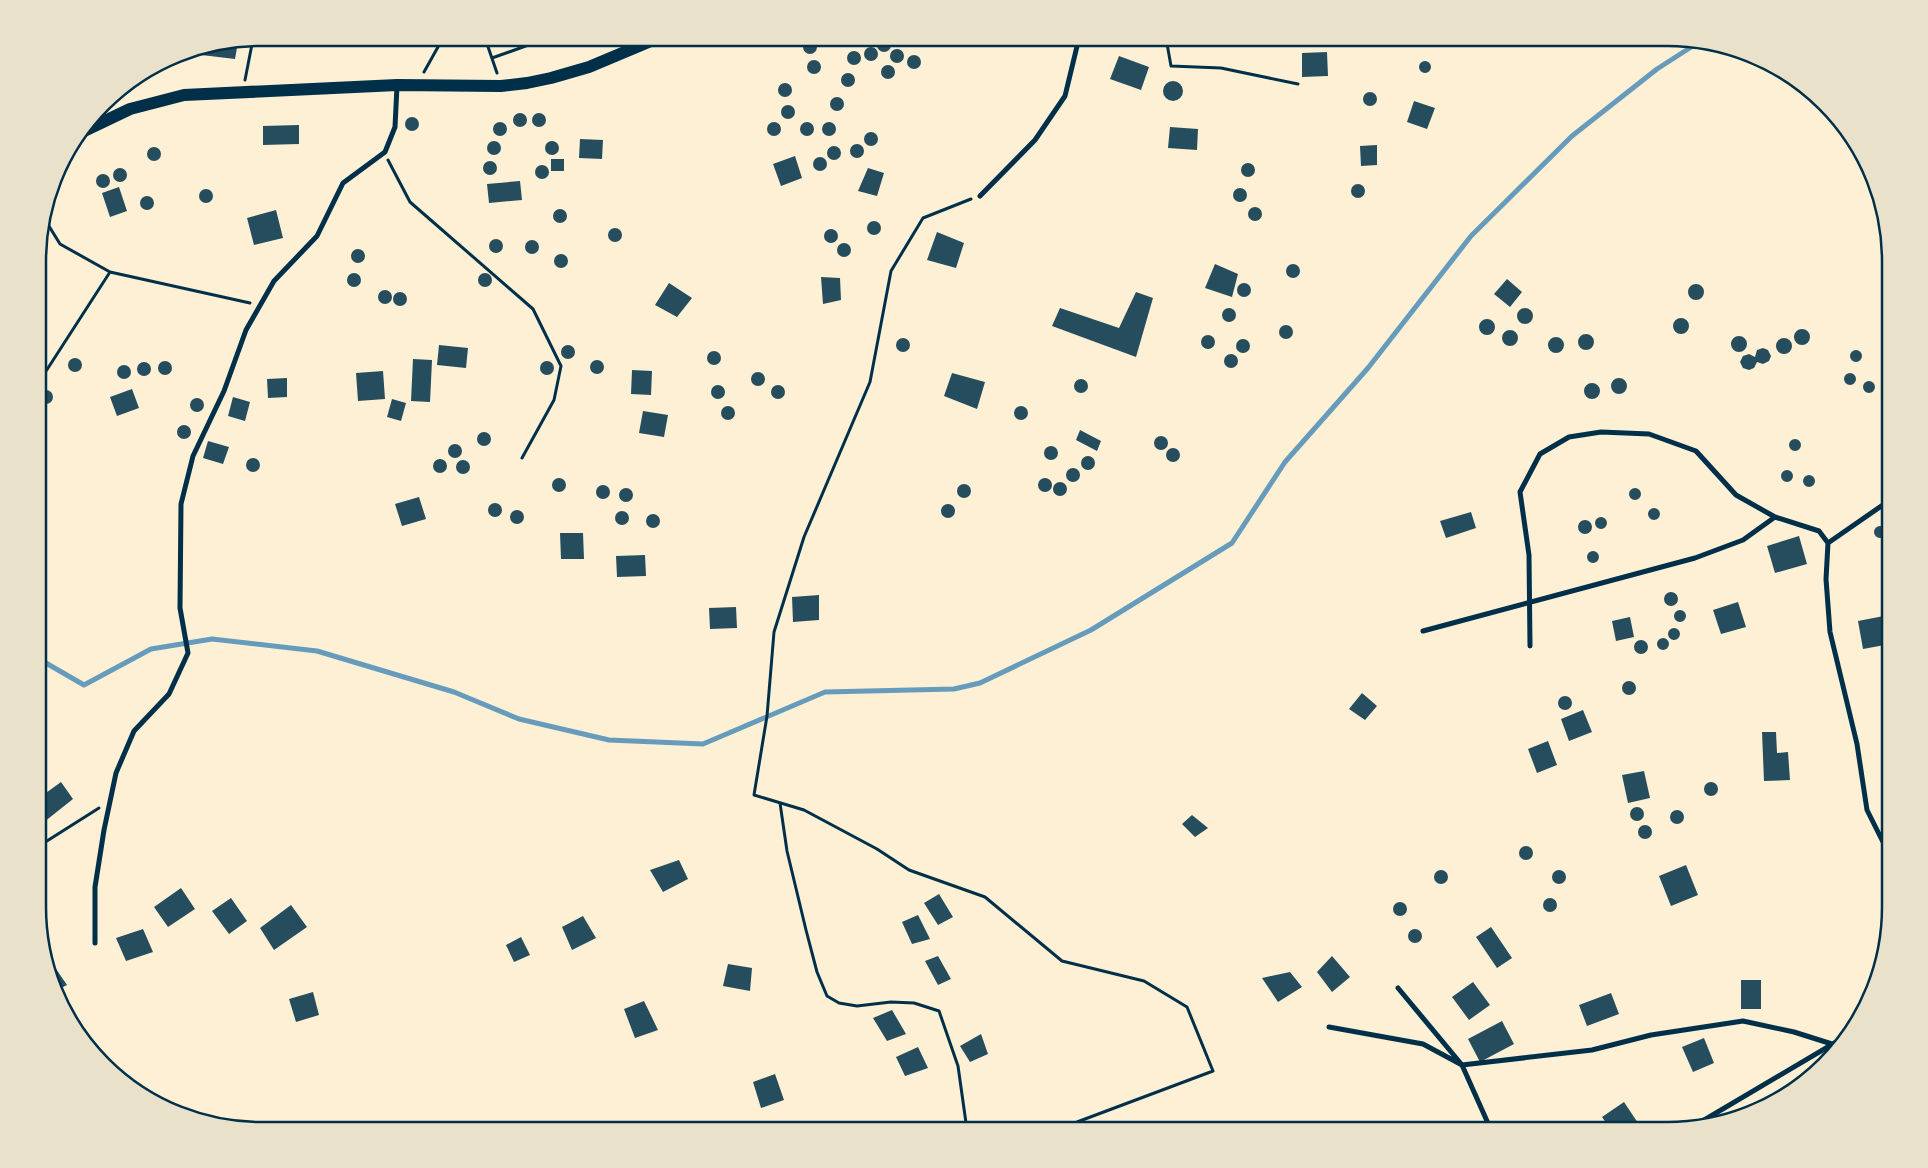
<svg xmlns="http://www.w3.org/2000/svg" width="1928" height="1168" viewBox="0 0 1928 1168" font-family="Inter,sans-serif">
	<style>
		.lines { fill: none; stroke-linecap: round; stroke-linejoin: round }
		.stream { stroke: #669bbc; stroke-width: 5 }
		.building { fill: #264d5e }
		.path { stroke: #003049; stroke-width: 3 }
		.minor { stroke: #003049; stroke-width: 5 }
		.primary { stroke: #003049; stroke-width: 12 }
		.rim { fill: none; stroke: #003049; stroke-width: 2.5 }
	</style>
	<rect width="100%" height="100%" fill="#fdf0d5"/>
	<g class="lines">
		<path class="stream" d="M39,659L84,685L151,649L212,639L317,651L454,692L519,719L609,740L703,744L825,692L954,689L980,683L1091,630L1232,543L1285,462L1368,368L1471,236L1572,136L1657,69L1699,42"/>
	</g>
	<path class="building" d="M877 45a7 7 0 1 1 14 0a7 7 0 1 1-14 0Z
		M803 47a7 7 0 1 1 14 0a7 7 0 1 1-14 0Z
		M238,42L235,59L193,54V51Z
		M864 54a7 7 0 1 1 14 0a7 7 0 1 1-14 0Z
		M890 56a7 7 0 1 1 14 0a7 7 0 1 1-14 0Z
		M847 58a7 7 0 1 1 14 0a7 7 0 1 1-14 0Z
		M1327,52L1328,76L1302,77V53Z
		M907 62a7 7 0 1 1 14 0a7 7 0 1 1-14 0Z
		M1119,56L1149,67L1141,90L1110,79Z
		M807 67a7 7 0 1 1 14 0a7 7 0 1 1-14 0Z
		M1419 67a6 6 0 1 1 12 0a6 6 0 1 1-12 0Z
		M881 72a7 7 0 1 1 14 0a7 7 0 1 1-14 0Z
		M841 80a7 7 0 1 1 14 0a7 7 0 1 1-14 0Z
		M1163 91a10 10 0 1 1 20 0a10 10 0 1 1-20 0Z
		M778 90a7 7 0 1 1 14 0a7 7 0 1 1-14 0Z
		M1363 99a7 7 0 1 1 14 0a7 7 0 1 1-14 0Z
		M830 104a7 7 0 1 1 14 0a7 7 0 1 1-14 0Z
		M1414,101L1435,108L1427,129L1407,122Z
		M781 112a7 7 0 1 1 14 0a7 7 0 1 1-14 0Z
		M513 120a7 7 0 1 1 14 0a7 7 0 1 1-14 0Z
		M532 120a7 7 0 1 1 14 0a7 7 0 1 1-14 0Z
		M405 124a7 7 0 1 1 14 0a7 7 0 1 1-14 0Z
		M800 129a7 7 0 1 1 14 0a7 7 0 1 1-14 0Z
		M493 129a7 7 0 1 1 14 0a7 7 0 1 1-14 0Z
		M822 129a7 7 0 1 1 14 0a7 7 0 1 1-14 0Z
		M767 129a7 7 0 1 1 14 0a7 7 0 1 1-14 0Z
		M299,125V144L263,145V126Z
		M1170,127L1198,129L1197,150L1168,148Z
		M864 139a7 7 0 1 1 14 0a7 7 0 1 1-14 0Z
		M580,139L603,140L602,159L579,158Z
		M487 148a7 7 0 1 1 14 0a7 7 0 1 1-14 0Z
		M545 148a7 7 0 1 1 14 0a7 7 0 1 1-14 0Z
		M850 151a7 7 0 1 1 14 0a7 7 0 1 1-14 0Z
		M1377,145V165L1361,166L1360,146Z
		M827 153a7 7 0 1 1 14 0a7 7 0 1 1-14 0Z
		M147 154a7 7 0 1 1 14 0a7 7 0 1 1-14 0Z
		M795,156L802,178L781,186L773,164Z
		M813 164a7 7 0 1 1 14 0a7 7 0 1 1-14 0Z
		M551,159H564V171H551Z
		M483 168a7 7 0 1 1 14 0a7 7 0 1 1-14 0Z
		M1241 170a7 7 0 1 1 14 0a7 7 0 1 1-14 0Z
		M535 172a7 7 0 1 1 14 0a7 7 0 1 1-14 0Z
		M868,168L884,173L877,196L858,191Z
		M113 175a7 7 0 1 1 14 0a7 7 0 1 1-14 0Z
		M96 181a7 7 0 1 1 14 0a7 7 0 1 1-14 0Z
		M520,181L522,200L489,203L487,184Z
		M1351 191a7 7 0 1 1 14 0a7 7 0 1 1-14 0Z
		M119,187L127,211L110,217L102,193Z
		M1233 195a7 7 0 1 1 14 0a7 7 0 1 1-14 0Z
		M199 196a7 7 0 1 1 14 0a7 7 0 1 1-14 0Z
		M140 203a7 7 0 1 1 14 0a7 7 0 1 1-14 0Z
		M1248 214a7 7 0 1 1 14 0a7 7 0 1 1-14 0Z
		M553 216a7 7 0 1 1 14 0a7 7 0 1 1-14 0Z
		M276,210L283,238L254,245L247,218Z
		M867 228a7 7 0 1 1 14 0a7 7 0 1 1-14 0Z
		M608 235a7 7 0 1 1 14 0a7 7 0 1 1-14 0Z
		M824 236a7 7 0 1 1 14 0a7 7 0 1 1-14 0Z
		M937,232L964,243L956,268L927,260Z
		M489 246a7 7 0 1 1 14 0a7 7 0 1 1-14 0Z
		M525 247a7 7 0 1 1 14 0a7 7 0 1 1-14 0Z
		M837 250a7 7 0 1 1 14 0a7 7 0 1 1-14 0Z
		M351 256a7 7 0 1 1 14 0a7 7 0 1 1-14 0Z
		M554 261a7 7 0 1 1 14 0a7 7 0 1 1-14 0Z
		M1215,264L1238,274L1232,297L1205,288Z
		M1286 271a7 7 0 1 1 14 0a7 7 0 1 1-14 0Z
		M347 280a7 7 0 1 1 14 0a7 7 0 1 1-14 0Z
		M478 280a7 7 0 1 1 14 0a7 7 0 1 1-14 0Z
		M821,277L840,278L841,300L823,304Z
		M1507,279L1522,292L1510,307L1494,294Z
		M669,283L692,298L677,317L655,305Z
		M1237 290a7 7 0 1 1 14 0a7 7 0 1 1-14 0Z
		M1688 292a8 8 0 1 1 16 0a8 8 0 1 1-16 0Z
		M378 297a7 7 0 1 1 14 0a7 7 0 1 1-14 0Z
		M1136,292L1153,298L1136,357L1052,326L1060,308L1119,328Z
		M393 299a7 7 0 1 1 14 0a7 7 0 1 1-14 0Z
		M1517 316a8 8 0 1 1 16 0a8 8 0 1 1-16 0Z
		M1222 315a7 7 0 1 1 14 0a7 7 0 1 1-14 0Z
		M1673 326a8 8 0 1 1 16 0a8 8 0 1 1-16 0Z
		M1479 327a8 8 0 1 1 16 0a8 8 0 1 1-16 0Z
		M1279 332a7 7 0 1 1 14 0a7 7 0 1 1-14 0Z
		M1794 337a8 8 0 1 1 16 0a8 8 0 1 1-16 0Z
		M1502 338a8 8 0 1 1 16 0a8 8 0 1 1-16 0Z
		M1578 342a8 8 0 1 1 16 0a8 8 0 1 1-16 0Z
		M1201 342a7 7 0 1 1 14 0a7 7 0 1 1-14 0Z
		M1731 344a8 8 0 1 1 16 0a8 8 0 1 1-16 0Z
		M1548 345a8 8 0 1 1 16 0a8 8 0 1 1-16 0Z
		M1776 346a8 8 0 1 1 16 0a8 8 0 1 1-16 0Z
		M896 345a7 7 0 1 1 14 0a7 7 0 1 1-14 0Z
		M1236 346a7 7 0 1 1 14 0a7 7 0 1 1-14 0Z
		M439,345L468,348L466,368L437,365Z
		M561 352a7 7 0 1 1 14 0a7 7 0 1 1-14 0Z
		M1763,348L1768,350L1771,356L1769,361L1763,364L1757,362L1754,368L1749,370L1743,368L1740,362L1743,356L1749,354L1755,357L1757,350Z
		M1850 356a6 6 0 1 1 12 0a6 6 0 1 1-12 0Z
		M707 358a7 7 0 1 1 14 0a7 7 0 1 1-14 0Z
		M1224 361a7 7 0 1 1 14 0a7 7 0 1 1-14 0Z
		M68 365a7 7 0 1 1 14 0a7 7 0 1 1-14 0Z
		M413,359L432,360L430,402L411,401Z
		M590 367a7 7 0 1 1 14 0a7 7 0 1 1-14 0Z
		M158 368a7 7 0 1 1 14 0a7 7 0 1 1-14 0Z
		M540 368a7 7 0 1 1 14 0a7 7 0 1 1-14 0Z
		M137 369a7 7 0 1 1 14 0a7 7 0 1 1-14 0Z
		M117 372a7 7 0 1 1 14 0a7 7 0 1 1-14 0Z
		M632,370L652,371L651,395L631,394Z
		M383,371L385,399L358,401L356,373Z
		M751 379a7 7 0 1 1 14 0a7 7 0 1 1-14 0Z
		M1844 379a6 6 0 1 1 12 0a6 6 0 1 1-12 0Z
		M952,373L985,382L977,409L944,396Z
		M287,378V397L268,398L267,379Z
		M1611 386a8 8 0 1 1 16 0a8 8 0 1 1-16 0Z
		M1074 386a7 7 0 1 1 14 0a7 7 0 1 1-14 0Z
		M1863 387a6 6 0 1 1 12 0a6 6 0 1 1-12 0Z
		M1584 391a8 8 0 1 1 16 0a8 8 0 1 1-16 0Z
		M711 392a7 7 0 1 1 14 0a7 7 0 1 1-14 0Z
		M771 392a7 7 0 1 1 14 0a7 7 0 1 1-14 0Z
		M132,389L139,408L117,416L110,397Z
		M39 397a7 7 0 1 1 14 0a7 7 0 1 1-14 0Z
		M233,397L250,402L245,421L228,416Z
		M190 405a7 7 0 1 1 14 0a7 7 0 1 1-14 0Z
		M392,399L406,403L401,421L387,417Z
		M721 413a7 7 0 1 1 14 0a7 7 0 1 1-14 0Z
		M1014 413a7 7 0 1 1 14 0a7 7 0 1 1-14 0Z
		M643,411L668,415L664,437L639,433Z
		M177 432a7 7 0 1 1 14 0a7 7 0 1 1-14 0Z
		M1080,430L1101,441L1097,451L1076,440Z
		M477 439a7 7 0 1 1 14 0a7 7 0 1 1-14 0Z
		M1154 443a7 7 0 1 1 14 0a7 7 0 1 1-14 0Z
		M1789 445a6 6 0 1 1 12 0a6 6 0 1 1-12 0Z
		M208,441L229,447L223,464L203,458Z
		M448 451a7 7 0 1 1 14 0a7 7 0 1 1-14 0Z
		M1044 453a7 7 0 1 1 14 0a7 7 0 1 1-14 0Z
		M1166 455a7 7 0 1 1 14 0a7 7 0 1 1-14 0Z
		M1081 463a7 7 0 1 1 14 0a7 7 0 1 1-14 0Z
		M246 465a7 7 0 1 1 14 0a7 7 0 1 1-14 0Z
		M433 466a7 7 0 1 1 14 0a7 7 0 1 1-14 0Z
		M456 467a7 7 0 1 1 14 0a7 7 0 1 1-14 0Z
		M1066 475a7 7 0 1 1 14 0a7 7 0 1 1-14 0Z
		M1781 476a6 6 0 1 1 12 0a6 6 0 1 1-12 0Z
		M1803 481a6 6 0 1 1 12 0a6 6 0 1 1-12 0Z
		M1038 485a7 7 0 1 1 14 0a7 7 0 1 1-14 0Z
		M552 485a7 7 0 1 1 14 0a7 7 0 1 1-14 0Z
		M1053 489a7 7 0 1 1 14 0a7 7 0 1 1-14 0Z
		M957 491a7 7 0 1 1 14 0a7 7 0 1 1-14 0Z
		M596 492a7 7 0 1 1 14 0a7 7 0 1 1-14 0Z
		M1629 494a6 6 0 1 1 12 0a6 6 0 1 1-12 0Z
		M619 495a7 7 0 1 1 14 0a7 7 0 1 1-14 0Z
		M419,497L426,519L402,526L395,504Z
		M488 510a7 7 0 1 1 14 0a7 7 0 1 1-14 0Z
		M941 511a7 7 0 1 1 14 0a7 7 0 1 1-14 0Z
		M1648 514a6 6 0 1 1 12 0a6 6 0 1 1-12 0Z
		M510 517a7 7 0 1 1 14 0a7 7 0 1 1-14 0Z
		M615 518a7 7 0 1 1 14 0a7 7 0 1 1-14 0Z
		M1471,512L1476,528L1446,538L1440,521Z
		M646 521a7 7 0 1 1 14 0a7 7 0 1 1-14 0Z
		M1595 523a6 6 0 1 1 12 0a6 6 0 1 1-12 0Z
		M1578 527a7 7 0 1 1 14 0a7 7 0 1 1-14 0Z
		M1874 532a6 6 0 1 1 12 0a6 6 0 1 1-12 0Z
		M560,533H583L584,559H561Z
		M1799,536L1807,564L1775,573L1767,546Z
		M1587 557a6 6 0 1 1 12 0a6 6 0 1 1-12 0Z
		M645,555L646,576L617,577L616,556Z
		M1885,582H1890V594H1885L1881,591V586Z
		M1664 599a7 7 0 1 1 14 0a7 7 0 1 1-14 0Z
		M819,595V620L793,622L792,597Z
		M1738,602L1746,627L1721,634L1713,610Z
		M736,607L737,628L710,629L709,608Z
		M1674 616a6 6 0 1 1 12 0a6 6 0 1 1-12 0Z
		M1889,615L1890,644L1863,649L1858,621Z
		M1630,617L1634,637L1616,641L1612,621Z
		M1668 634a6 6 0 1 1 12 0a6 6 0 1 1-12 0Z
		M1657 644a6 6 0 1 1 12 0a6 6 0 1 1-12 0Z
		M1634 647a7 7 0 1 1 14 0a7 7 0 1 1-14 0Z
		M1622 688a7 7 0 1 1 14 0a7 7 0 1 1-14 0Z
		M1362,693L1377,706L1365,720L1349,709Z
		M1558 703a7 7 0 1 1 14 0a7 7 0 1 1-14 0Z
		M1583,710L1592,732L1569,741L1561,719Z
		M1762,732H1776L1777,753L1788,752L1790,780L1764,781Z
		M1548,741L1557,765L1537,773L1528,749Z
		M1644,771L1650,798L1628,803L1622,775Z
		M61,782L73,799L39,826V798Z
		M1704 789a7 7 0 1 1 14 0a7 7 0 1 1-14 0Z
		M1630 814a7 7 0 1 1 14 0a7 7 0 1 1-14 0Z
		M1670 817a7 7 0 1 1 14 0a7 7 0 1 1-14 0Z
		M1192,815L1208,828L1195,837L1182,824Z
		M1638 832a7 7 0 1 1 14 0a7 7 0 1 1-14 0Z
		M1519 853a7 7 0 1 1 14 0a7 7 0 1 1-14 0Z
		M679,860L688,879L663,892L650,870Z
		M1686,865L1698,895L1671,906L1659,876Z
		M1434 877a7 7 0 1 1 14 0a7 7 0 1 1-14 0Z
		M1552 877a7 7 0 1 1 14 0a7 7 0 1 1-14 0Z
		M181,888L195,909L168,927L154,907Z
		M939,894L953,917L938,925L924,903Z
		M231,898L247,921L229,934L212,911Z
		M1543 905a7 7 0 1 1 14 0a7 7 0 1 1-14 0Z
		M1393 909a7 7 0 1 1 14 0a7 7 0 1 1-14 0Z
		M291,905L307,927L274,950L260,928Z
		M918,915L930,939L912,944L902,922Z
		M583,916L596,938L572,950L562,927Z
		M1491,927L1512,958L1497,968L1476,937Z
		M143,929L153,952L126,961L116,938Z
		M1408 936a7 7 0 1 1 14 0a7 7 0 1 1-14 0Z
		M521,937L530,955L514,962L506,945Z
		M938,956L951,979L938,985L925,961Z
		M1332,956L1350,977L1332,992L1317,972Z
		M728,964L752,968L750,991L723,986Z
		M54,966L67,985L59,989L51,967Z
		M1290,972L1302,987L1278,1002L1262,978Z
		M1741,980H1761V1009H1741Z
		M1473,982L1490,1005L1469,1020L1452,997Z
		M313,992L319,1015L296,1022L289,999Z
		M1611,993L1619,1014L1587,1026L1579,1005Z
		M644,1001L658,1030L635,1038L624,1009Z
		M892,1010L906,1034L887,1041L873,1018Z
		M1502,1021L1514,1044L1480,1062L1468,1039Z
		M981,1034L988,1054L970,1062L960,1046Z
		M1704,1038L1714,1063L1693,1072L1682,1047Z
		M918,1047L928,1068L905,1076L896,1057Z
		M775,1074L784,1100L761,1108L753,1082Z
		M1624,1102L1640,1126L1634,1130H1611L1602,1117Z"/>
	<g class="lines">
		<path class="path" d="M485,38L497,73
			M1166,38L1171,66L1221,68L1298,84
			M492,58L548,38
			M424,72L443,38
			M245,80L253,39
			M388,160L410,202L533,309L561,366L554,400L522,458
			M971,199L923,218L891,271L870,382L804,537L774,632L767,716L754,795L804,810L877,849L909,870L985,897L1062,961L1144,981L1187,1007L1213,1071L1077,1122L1062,1130
			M44,218L60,244L110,272L250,303
			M39,382L110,272
			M780,803L787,851L806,930L817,972L827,996L839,1003L857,1006L891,1002L914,1003L939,1011L958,1066L967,1130
			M39,846L99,808"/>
		<path class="minor" d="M980,196L1035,140L1065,96L1079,38
			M1828,543L1890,500
			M1423,631L1695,558L1743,540L1775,517
			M1530,646L1529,555L1520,492L1540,454L1569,437L1601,432L1649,434L1696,451L1736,495L1775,517L1819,531L1828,543L1826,579L1830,632L1857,744L1867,810L1890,856
			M95,943V887L104,830L116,773L134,731L169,694L188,653L180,608L181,504L193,456L224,391L246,330L274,281L317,236L343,183L385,152L395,127L397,86
			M1398,988L1462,1065L1491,1130
			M1329,1027L1423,1044L1462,1065L1592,1050L1651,1035L1743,1021L1794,1032L1832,1044
			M1694,1126L1848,1035"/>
		<path class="primary" d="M84,131L130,109L184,95L397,85L501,86L527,83L551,78L589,67L658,38"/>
	</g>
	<path d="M0 0H1928V1168H0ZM261 46H1667A215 215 0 0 1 1882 261V907A215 215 0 0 1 1667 1122H261A215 215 0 0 1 46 907V261A215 215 0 0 1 261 46Z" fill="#e9e1ca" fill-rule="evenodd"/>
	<path class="rim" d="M261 46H1667A215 215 0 0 1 1882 261V907A215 215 0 0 1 1667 1122H261A215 215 0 0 1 46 907V261A215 215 0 0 1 261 46Z"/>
</svg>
